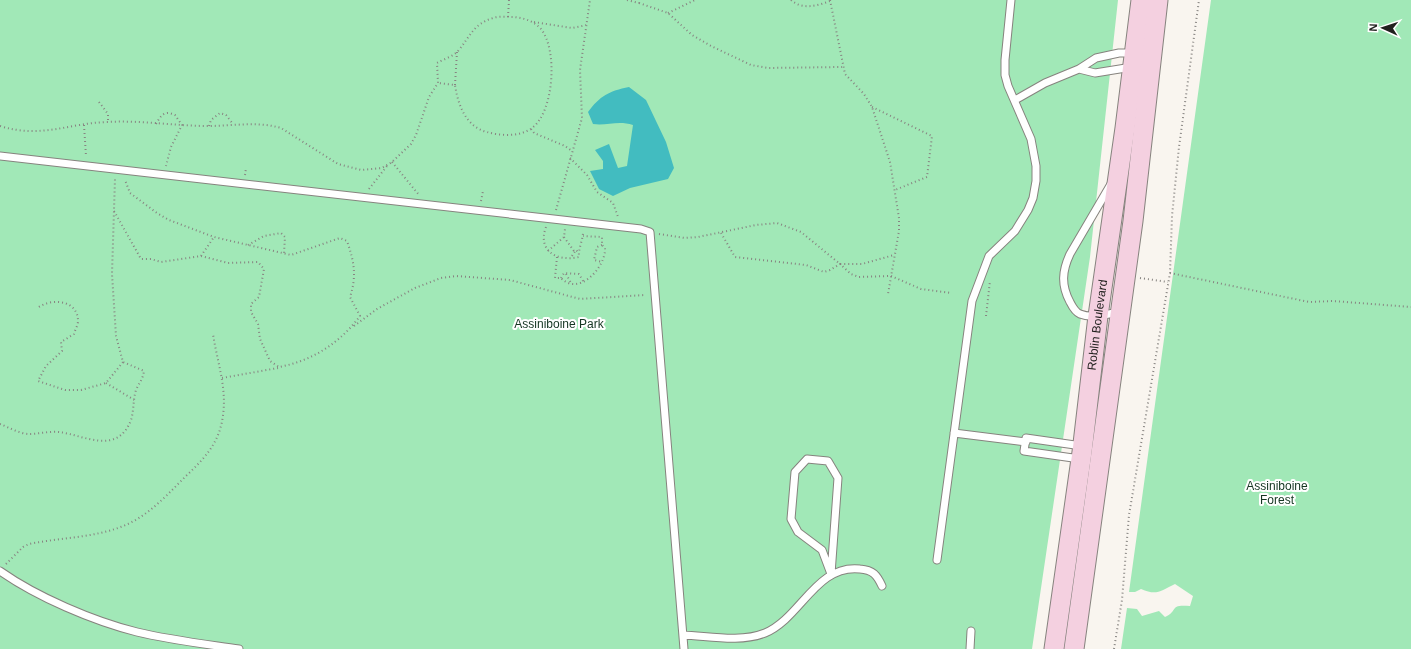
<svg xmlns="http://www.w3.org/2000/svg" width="1411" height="649" viewBox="0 0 1411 649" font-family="Arial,sans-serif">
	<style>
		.green { fill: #a1e8b7 }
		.water { fill: #42bcc0 }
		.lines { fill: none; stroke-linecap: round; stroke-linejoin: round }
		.service-casing { stroke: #86837e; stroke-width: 9 }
		.secondary-casing { stroke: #86837e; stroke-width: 21 }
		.path { stroke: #878481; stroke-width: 2; stroke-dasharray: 1 3; stroke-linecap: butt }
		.service { stroke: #fff; stroke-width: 7 }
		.secondary { stroke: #f4d0e0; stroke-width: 19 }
		.labels { text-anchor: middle; stroke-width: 4; stroke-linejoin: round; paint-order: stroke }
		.park-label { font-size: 12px; fill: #153622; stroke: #fff }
		.street-label { font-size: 12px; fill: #21201e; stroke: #fff }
	</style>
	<rect width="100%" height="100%" fill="#f9f5ef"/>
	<path class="green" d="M0,0H1118L1090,257L1032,649H0Z
		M1211,0H1411V649H1121L1127,608L1137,609L1142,616L1159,611L1165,617C1179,611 1168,604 1190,606L1193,596L1175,584C1160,591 1157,596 1141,589L1135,592H1129Z"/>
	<path class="water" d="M629,87L646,100L666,142L674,168L668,179L630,188L613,196L599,189L590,171L603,169V161L595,150L609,144L618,168L627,166L633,125C618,120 607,126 593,124L588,112C600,96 609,91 629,87Z"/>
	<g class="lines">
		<g class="service-casing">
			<path id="service" d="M1079,69L1095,73L1132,67
				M1015,100L1045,83L1079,69L1096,58L1119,53H1133
				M0,156L641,229L650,232L684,649
				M1111,184L1070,254C1062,271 1061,285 1070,302C1072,306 1075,312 1080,314C1092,319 1107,314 1119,312
				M954,433L1026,442
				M807,459L828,461L838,478L831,574L822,550L798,532L791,519L795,472Z
				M1080,459L1024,451L1026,438L1082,446
				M937,560L972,301L989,256L1015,231L1028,210L1033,198L1036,181V166L1031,139L1008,86L1005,75V60L1011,0
				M0,571C37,597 93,621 137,632C170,640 205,644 239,649
				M683,635C709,636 740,643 765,633C801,618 816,564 860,569C873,570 877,575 882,586
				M970,649L971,631"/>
		</g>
		<g class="secondary-casing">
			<g id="secondary">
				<path id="s1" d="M1054,649L1082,452L1098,316L1125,128L1141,0"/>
				<path d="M1074,649L1133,221L1158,0"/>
			</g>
		</g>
		<path class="path" d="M627,0L639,3L641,0
			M791,0C802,10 817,6 830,1
			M830,0L845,74L864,94L872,107L890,162L899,218V231L888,294
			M639,3L668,13L692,35L711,46L751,65L768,68L842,67
			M668,13L695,0
			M508,17L509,0
			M534,22L572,28L587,25
			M455,85L457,52
			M99,102L108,114V122
			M872,107L932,136L927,177L895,190
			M156,124C161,115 165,110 175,115L182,125L171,147L166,166
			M84,125L86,156
			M0,126C42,139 68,123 108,122C141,120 175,126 208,126C233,126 257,121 281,128L338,164L361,170L382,168L392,162L411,144L416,135L429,97L438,83L437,63C444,59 454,56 458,51C470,37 473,24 493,18C499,16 507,17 514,17C524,18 534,21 541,29C558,50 554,112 532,128C520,137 500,136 487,132C466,127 458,105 455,85L438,83
			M209,126L211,120L220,113L226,115L233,124
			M531,129L534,133L565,146L572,151
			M570,158L587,175L597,192L613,203L618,217
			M392,162L419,195
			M245,175L246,168
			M369,189L387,166
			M481,201L483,191
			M556,210L582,118L580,70L590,0
			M114,211L141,259H151L161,262L201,256L228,263L258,262L264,269L259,297L251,304V312L258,324L260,339L270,361L279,367C312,361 340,343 360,316L350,297C357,276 354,261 347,241L340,238L291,255L214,237L169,220L157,213L130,193L125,180
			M546,227C537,251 557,262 579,257C578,249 583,240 583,232
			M721,233L735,257L806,265L824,272L830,270L840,264L851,274L859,277L891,276L921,289L951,293
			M659,234L685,238L698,237L756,225L777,223L801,232L840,264H862L894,255
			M564,237L574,251
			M248,245L264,236L281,233L285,237L284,253
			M602,245L597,247L594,260L602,262
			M548,251L564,237L565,229
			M201,256L214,237
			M572,256L576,250L578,252
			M557,257L555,278H561C579,297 606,267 605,248L602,245V237L583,236
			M1170,273L1309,302L1333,301L1411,307
			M566,274L571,283
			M561,278L564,273L579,274L583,281
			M1140,278L1168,282
			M39,307C52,298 78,300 78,321C78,325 75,330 74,334L61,342L62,351L46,366L38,381L65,390H81L106,383L123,362
			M986,316L990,281
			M354,326L377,309L415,288L441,278L456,276L510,280L580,299L645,295
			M222,378L278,368
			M106,383L136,401
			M0,424C8,427 20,434 29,434C39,434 49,431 59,432C84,435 117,456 131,420C134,410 133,400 136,390C139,383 143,379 144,371L123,362L116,336L112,274L115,178
			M6,564L23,547L29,544C63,537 99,538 130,523C152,512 169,493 186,476C205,458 220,442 223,415C227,388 217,361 213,334
			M1114,649L1122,600L1129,515L1170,273L1172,216L1179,147L1199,0"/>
		<use href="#service" class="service"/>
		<use href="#secondary" class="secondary"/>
	</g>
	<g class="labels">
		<g class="park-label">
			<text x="559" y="328">Assiniboine Park</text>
			<text x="1277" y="490">Assiniboine<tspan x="1277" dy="14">Forest</tspan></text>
		</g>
		<g class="street-label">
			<text dy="4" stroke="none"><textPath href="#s1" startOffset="327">Roblin Boulevard</textPath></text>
		</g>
	</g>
	<g transform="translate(1383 28) rotate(273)" stroke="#ffffff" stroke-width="3" paint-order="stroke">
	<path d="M0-3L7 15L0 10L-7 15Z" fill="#21201e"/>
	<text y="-6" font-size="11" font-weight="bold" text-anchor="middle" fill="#21201e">N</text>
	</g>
</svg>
